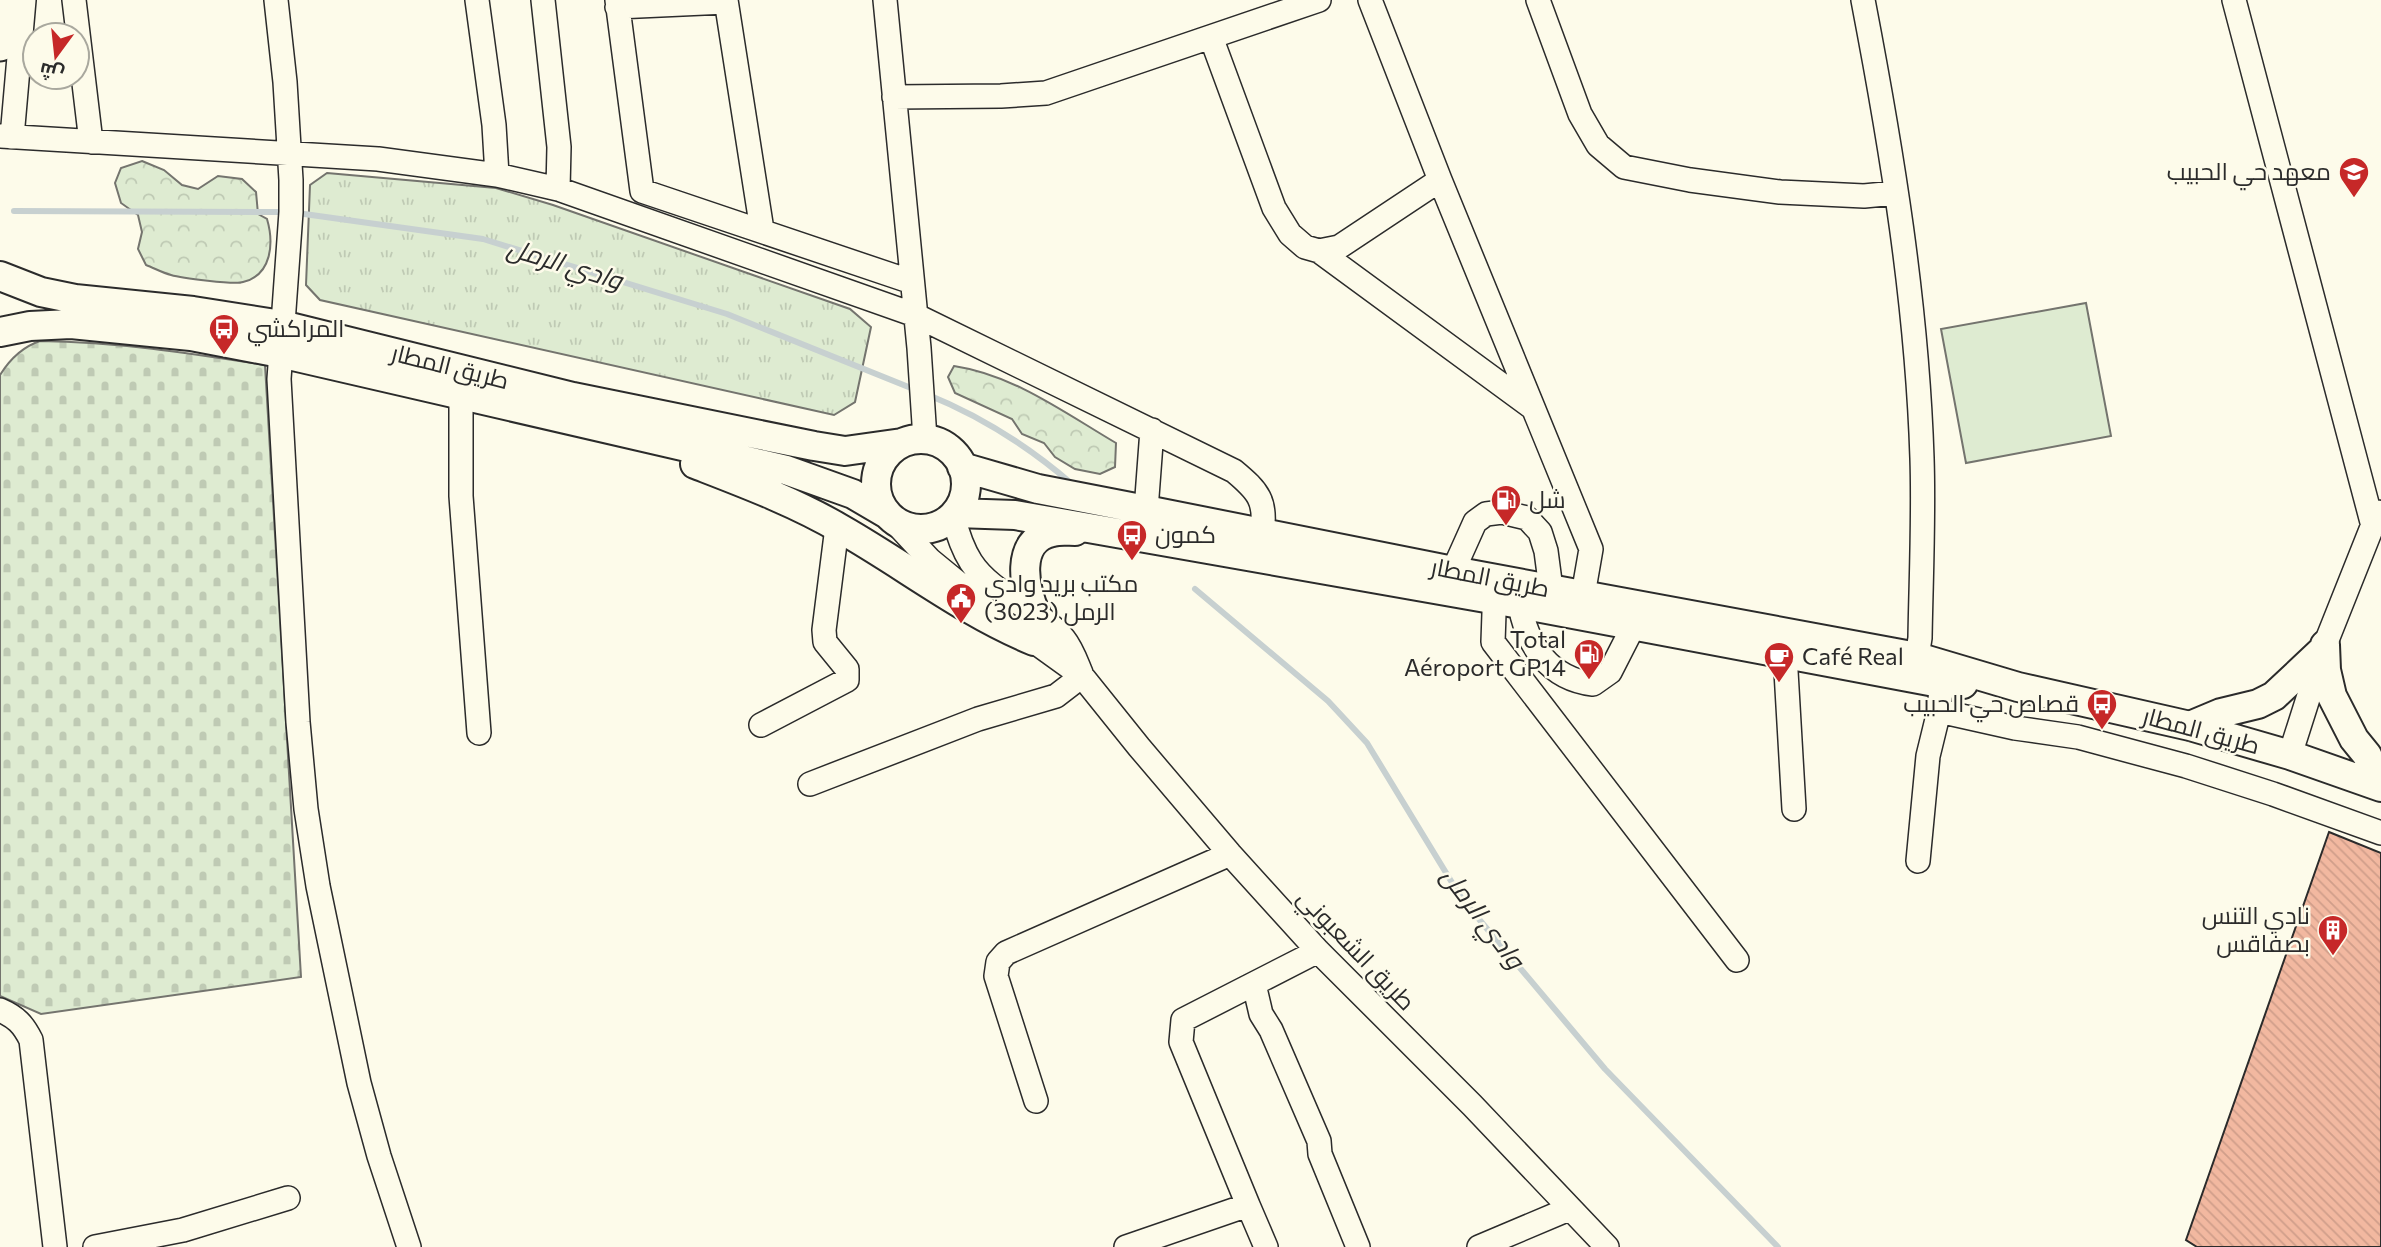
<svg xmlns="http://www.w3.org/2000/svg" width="2381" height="1247" viewBox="0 0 2381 1247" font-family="Commissioner,Cairo,sans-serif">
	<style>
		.forest { fill: url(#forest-crowns); stroke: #74746e; stroke-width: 2 }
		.cemetery { fill: url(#cemetery-stones); stroke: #74746e; stroke-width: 2 }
		.park { fill: url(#park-tufts); stroke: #74746e; stroke-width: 2 }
		.pitch { fill: #deebd1; stroke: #74746e; stroke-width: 2 }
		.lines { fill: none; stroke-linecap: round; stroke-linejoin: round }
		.stream { stroke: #c7d0d0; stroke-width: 6 }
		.building { fill: url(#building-back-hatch); stroke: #2b2b2b; stroke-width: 2 }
		.minor-casing { stroke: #2b2b2b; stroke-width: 26 }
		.major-casing { stroke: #2b2b2b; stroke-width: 32 }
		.highway-casing { stroke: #2b2b2b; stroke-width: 37 }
		.minor { stroke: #fdfbea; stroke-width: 23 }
		.major { stroke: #fdfbea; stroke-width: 28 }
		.highway { stroke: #fdfbea; stroke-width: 33 }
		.labels { text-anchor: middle; stroke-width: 5; stroke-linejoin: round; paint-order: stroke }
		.poi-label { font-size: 24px; fill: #2b2b2b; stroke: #fdfbea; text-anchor: start }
		.street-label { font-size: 24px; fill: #2b2b2b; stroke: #fdfbea }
		.water-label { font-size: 26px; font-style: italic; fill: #2b2b2b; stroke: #fdfbea }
	</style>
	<defs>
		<pattern id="forest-crowns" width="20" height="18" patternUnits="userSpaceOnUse" patternTransform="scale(1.75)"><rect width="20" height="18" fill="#deebd1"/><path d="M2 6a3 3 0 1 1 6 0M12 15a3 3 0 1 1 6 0" fill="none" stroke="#bfcab4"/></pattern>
		<pattern id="cemetery-stones" width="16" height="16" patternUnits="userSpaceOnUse" patternTransform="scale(1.75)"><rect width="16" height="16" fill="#deebd1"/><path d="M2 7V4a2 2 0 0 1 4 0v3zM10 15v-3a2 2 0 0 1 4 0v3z" fill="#bfcab4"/></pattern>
		<pattern id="park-tufts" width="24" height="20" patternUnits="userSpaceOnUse" patternTransform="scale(1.75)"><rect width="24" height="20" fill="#deebd1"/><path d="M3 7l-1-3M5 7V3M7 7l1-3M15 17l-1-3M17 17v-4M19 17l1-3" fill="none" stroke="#bfcab4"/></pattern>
		<pattern id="building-back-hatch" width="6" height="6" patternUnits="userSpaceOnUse" patternTransform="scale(1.75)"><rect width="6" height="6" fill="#f2b8a0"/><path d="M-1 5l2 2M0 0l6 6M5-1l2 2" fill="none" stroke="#d09e8a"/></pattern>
	</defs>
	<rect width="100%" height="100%" fill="#fdfbea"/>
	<path class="forest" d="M142,161L164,170L182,185L198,189L218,176L242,179L256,192L258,214L267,219C274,243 272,275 243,282C235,285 181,278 171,275C163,273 154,268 146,265L138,249L142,232L138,215L121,203L115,183L121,168Z
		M954,366C1014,375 1065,413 1116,443L1115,467L1100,474L1075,469L1055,457L1044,443L1022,434L1012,419L955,393L948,377Z"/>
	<path class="cemetery" d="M40,341C118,342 188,353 265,365L301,977L41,1014L0,996V375C10,359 22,347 40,341Z"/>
	<path class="park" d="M327,173L496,188L553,205L850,309L871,327L855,402L834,415L320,300L306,285L310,185Z"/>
	<path class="pitch" d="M2086,303L2111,436L1966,463L1941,329Z"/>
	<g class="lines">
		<path class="stream" d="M14,211L286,212
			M297,213L483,239L727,314L916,390
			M926,394C981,416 1028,446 1072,484
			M1195,589L1328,701L1367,743L1462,899L1605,1069L1778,1247"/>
	</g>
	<path class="building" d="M2329,832L2381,853V1247H2197L2186,1240Z"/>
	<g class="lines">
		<g class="minor-casing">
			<path id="minor" d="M74,0L91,142
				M276,0L285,82L291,180V212L279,379L298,722L306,809L318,886L359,1083L379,1156L409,1247
				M543,0L559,147L558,189
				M617,0L642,191L912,282
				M726,0L762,230
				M885,0L919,348L925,439
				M1370,0L1440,180L1591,549L1583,595
				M1538,0L1580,114L1598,145L1624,167L1690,180L1780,192L1864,196L1895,193
				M1863,0C1892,151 1917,304 1922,458C1924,518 1921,578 1920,638L1917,657
				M2234,0L2373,526
				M617,7L726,2
				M1211,37L1274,208L1290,234L1305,247L1319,251L1339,247L1440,180
				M894,97L1001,96L1046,93L1319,0
				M0,136L378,159L497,175L494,125L477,0
				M12,137L24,0
				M497,175L558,189L915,315L1234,471C1258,491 1267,501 1262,533
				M1319,251L1533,408
				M461,396V496L479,733
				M1146,510L1152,430
				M953,516C957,532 962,548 971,562C993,596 1038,607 1064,639C1072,649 1076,661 1081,673
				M892,519L930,560L991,610
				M1453,571L1475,522L1486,514L1502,512L1527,518L1540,532L1546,551L1551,589
				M1495,584L1493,642L1737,960
				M1520,604C1526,645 1550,679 1593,684L1610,672L1634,625
				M1021,632L1082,676L1139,747L1230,854L1318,951L1472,1105L1607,1247
				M1785,654L1794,809
				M1943,667L1939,711L2015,728L2078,737L2186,766L2273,794L2381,833
				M761,725L847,680V669L825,642L824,630L837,527
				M2290,755L2325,645L2378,512
				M810,784L978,719L1056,696L1082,676
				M1918,861L1928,756L1939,711
				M1254,984L1261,1014L1271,1030L1319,1141L1320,1154L1358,1247
				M0,1010C16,1017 23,1024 31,1040L55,1247
				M1036,1101L996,976L998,962L1006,953L1230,854
				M1248,1205L1181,1042L1183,1020L1318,951
				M95,1247L183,1230L288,1198
				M1126,1247L1248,1205L1266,1247
				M1479,1247L1569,1209"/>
		</g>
		<g class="major-casing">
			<path id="major" d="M0,276L41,292L75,299L193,311L282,325L573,397L814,446L845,451L902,443
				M0,332L30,326L71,324L191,336L280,353L786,470L853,494L887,514
				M876 484a45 45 0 1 1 90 0a45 45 0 1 1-90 0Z
				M695,464C744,483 795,502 841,529C906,566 964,612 1034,641
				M962,467L1038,489L1146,510L1453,571L1917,657L2018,687L2190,726L2290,755L2381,787
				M956,513L1015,515L1520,604L1940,683L1963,684
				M1036,614C1024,590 1014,540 1052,532C1059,530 1068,531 1075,531
				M2325,645L2326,670L2332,696L2354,739L2367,755L2381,786
				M2190,726L2221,713L2258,704L2274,696L2324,649"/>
		</g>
		<g class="highway-casing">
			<path id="highway" d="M0,44L5,0"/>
		</g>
		<use href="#minor" class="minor"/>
		<use href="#major" class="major"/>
		<use href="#highway" class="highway"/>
	</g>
	<defs>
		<g id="school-pin" transform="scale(1.575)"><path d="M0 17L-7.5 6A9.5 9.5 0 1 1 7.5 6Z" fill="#c62828" stroke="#fdfbea"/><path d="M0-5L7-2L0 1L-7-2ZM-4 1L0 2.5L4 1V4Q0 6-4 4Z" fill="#fff"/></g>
		<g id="bus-pin" transform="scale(1.575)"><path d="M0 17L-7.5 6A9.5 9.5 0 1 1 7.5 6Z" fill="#c62828" stroke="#fdfbea"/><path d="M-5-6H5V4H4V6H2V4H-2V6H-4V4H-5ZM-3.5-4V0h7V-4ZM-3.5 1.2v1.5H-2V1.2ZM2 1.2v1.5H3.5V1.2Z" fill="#fff"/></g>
		<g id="fuel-pin" transform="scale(1.575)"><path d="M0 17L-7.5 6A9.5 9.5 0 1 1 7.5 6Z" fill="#c62828" stroke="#fdfbea"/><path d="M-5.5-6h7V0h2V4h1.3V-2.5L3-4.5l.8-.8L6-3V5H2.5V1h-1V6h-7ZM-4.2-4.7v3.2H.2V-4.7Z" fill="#fff"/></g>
		<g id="civic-pin" transform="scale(1.575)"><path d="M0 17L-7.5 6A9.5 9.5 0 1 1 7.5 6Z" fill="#c62828" stroke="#fdfbea"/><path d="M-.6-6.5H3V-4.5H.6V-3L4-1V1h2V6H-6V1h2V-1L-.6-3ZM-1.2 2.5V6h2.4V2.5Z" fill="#fff"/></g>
		<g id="cafe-pin" transform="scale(1.575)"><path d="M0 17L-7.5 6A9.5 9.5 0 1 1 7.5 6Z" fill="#c62828" stroke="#fdfbea"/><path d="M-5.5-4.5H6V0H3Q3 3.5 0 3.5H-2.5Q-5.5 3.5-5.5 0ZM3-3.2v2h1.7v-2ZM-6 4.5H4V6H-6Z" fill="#fff"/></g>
		<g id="building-pin" transform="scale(1.575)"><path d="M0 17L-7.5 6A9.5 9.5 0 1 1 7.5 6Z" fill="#c62828" stroke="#fdfbea"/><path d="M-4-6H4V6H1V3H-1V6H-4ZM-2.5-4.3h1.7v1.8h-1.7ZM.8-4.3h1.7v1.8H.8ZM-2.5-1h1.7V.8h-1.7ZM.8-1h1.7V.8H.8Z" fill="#fff"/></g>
	</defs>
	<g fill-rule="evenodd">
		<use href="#school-pin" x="2354" y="172"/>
		<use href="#bus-pin" x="224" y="329"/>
		<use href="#fuel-pin" x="1506" y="500"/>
		<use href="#bus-pin" x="1132" y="535"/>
		<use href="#civic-pin" x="961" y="598"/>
		<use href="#fuel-pin" x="1589" y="654"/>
		<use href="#cafe-pin" x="1779" y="657"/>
		<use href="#bus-pin" x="2102" y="704"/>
		<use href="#building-pin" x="2333" y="930"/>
	</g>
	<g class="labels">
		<g class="poi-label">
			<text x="2331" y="180" text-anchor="end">معهد حي الحبيب</text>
			<text x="247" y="337">المراكشي</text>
			<text x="1529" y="508">شل</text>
			<text x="1155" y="543">كمون</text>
			<text x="984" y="592">مكتب بريد وادي<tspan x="984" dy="28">الرمل (3023)</tspan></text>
			<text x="1566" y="648" text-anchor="end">Total<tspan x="1566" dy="28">Aéroport GP14</tspan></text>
			<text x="1802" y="665">Café Real</text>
			<text x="2079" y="712" text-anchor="end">قصاص حي الحبيب</text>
			<text x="2310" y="924" text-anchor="end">نادي التنس<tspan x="2310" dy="28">بصفاقس</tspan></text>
		</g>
		<g class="street-label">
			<text transform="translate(450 367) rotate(14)" y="8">طريق المطار</text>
			<text transform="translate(1490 578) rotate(11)" y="8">طريق المطار</text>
			<text transform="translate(2201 731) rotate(15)" y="8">طريق المطار</text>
			<text transform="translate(1356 950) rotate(46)" y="8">طريق الشعبوني</text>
		</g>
		<g class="water-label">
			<text transform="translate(565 264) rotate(17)" y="9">وادي الرمل</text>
			<text transform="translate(1483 918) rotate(53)" y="9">وادي الرمل</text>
		</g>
	</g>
	<g transform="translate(56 56) rotate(195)"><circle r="33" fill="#fdfbea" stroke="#a9a89e" stroke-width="2"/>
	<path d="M0-5L12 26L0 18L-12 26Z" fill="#c62828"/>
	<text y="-10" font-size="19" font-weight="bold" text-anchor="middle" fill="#2b2b2b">ش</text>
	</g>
</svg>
